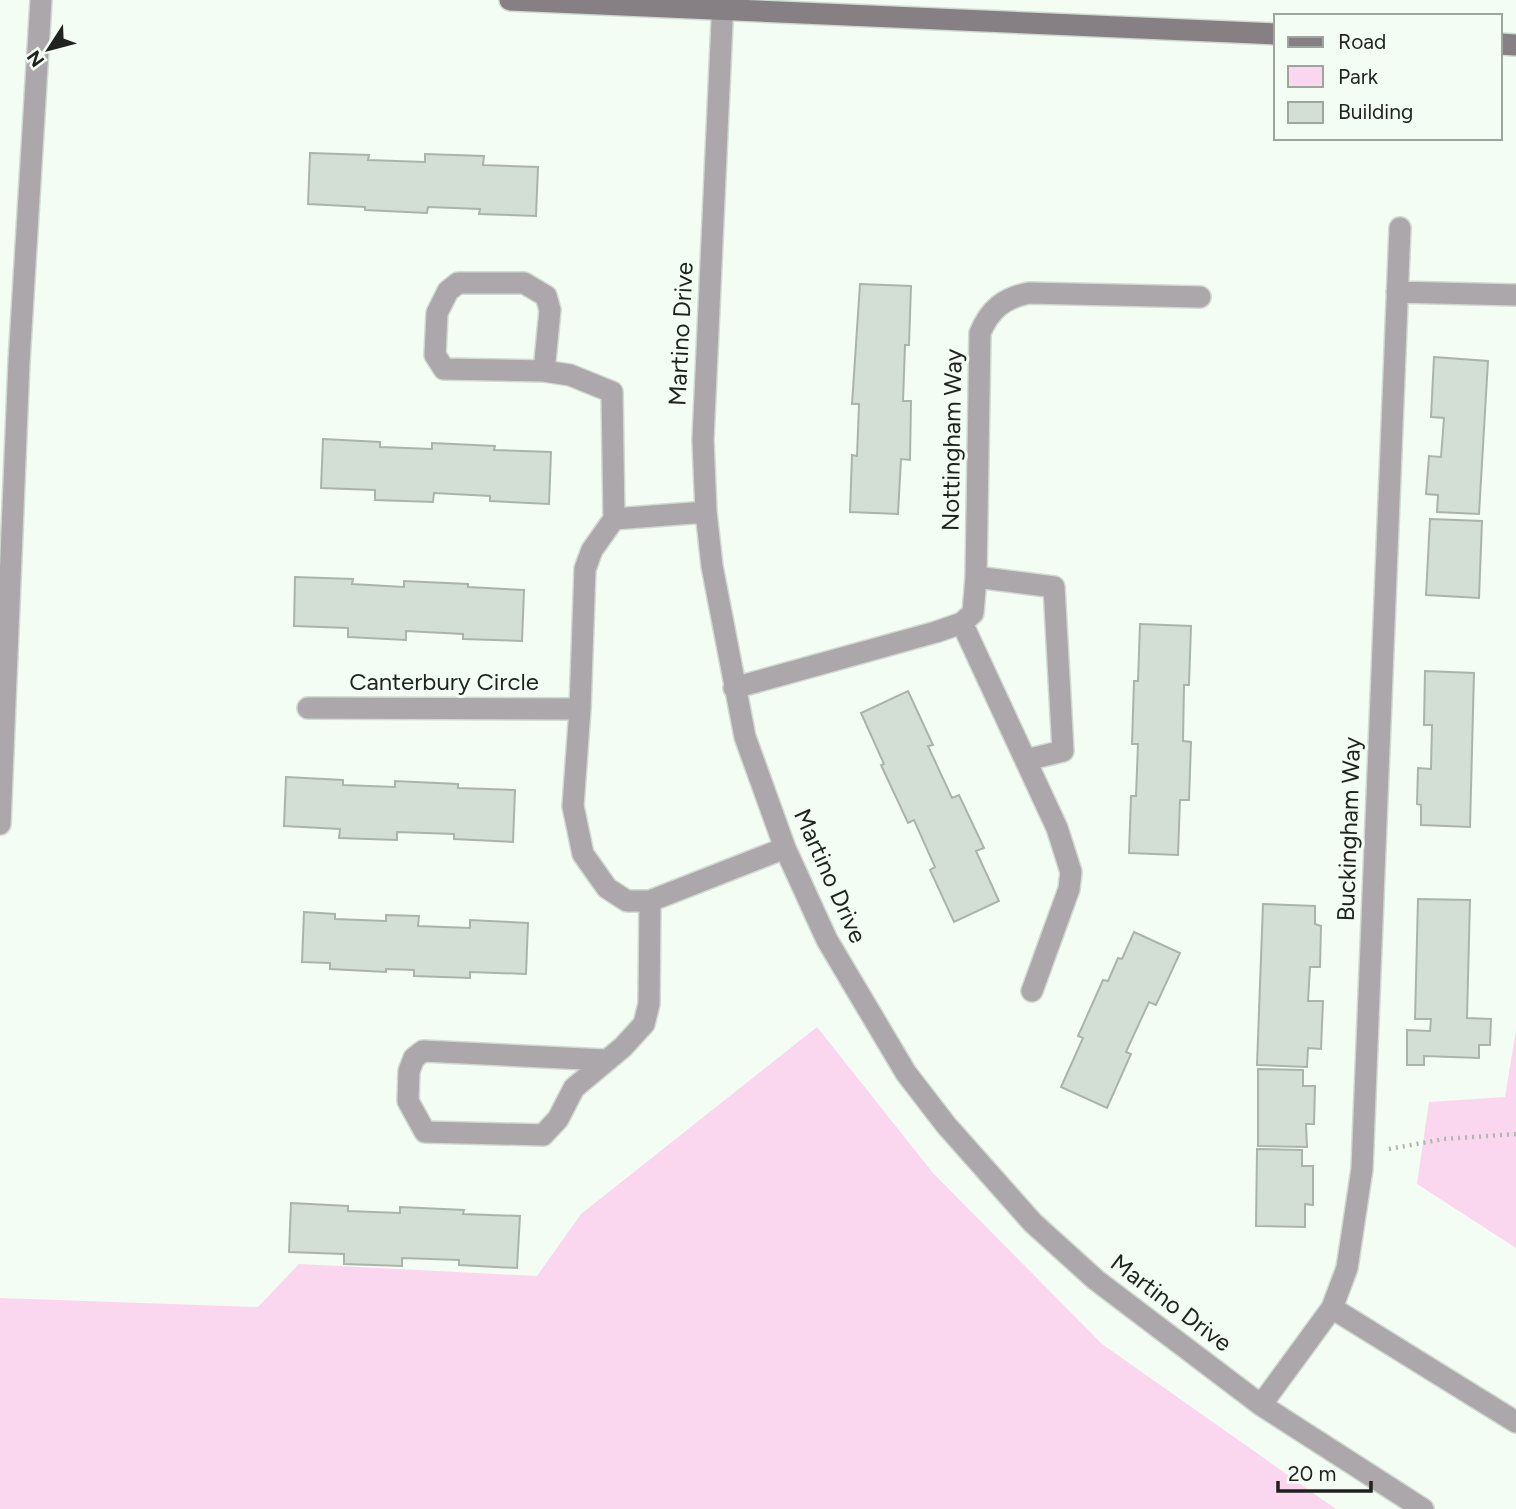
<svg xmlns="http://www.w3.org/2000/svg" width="1516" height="1509" viewBox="0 0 1516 1509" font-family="Figtree,sans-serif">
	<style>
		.green { fill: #fbd7ef }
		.building { fill: #d3ded5; stroke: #aab4ab; stroke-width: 2 }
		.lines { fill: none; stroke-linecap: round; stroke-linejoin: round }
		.street-casing { stroke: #d1dad2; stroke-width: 24 }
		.secondary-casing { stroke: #d1dad2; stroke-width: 24 }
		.path { stroke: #afb7b0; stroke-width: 4.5; stroke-dasharray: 2 5; stroke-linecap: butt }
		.street { stroke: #aca7aa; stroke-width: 21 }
		.secondary { stroke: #867f84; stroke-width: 21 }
		.labels { text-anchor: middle; stroke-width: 6; stroke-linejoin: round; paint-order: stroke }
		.street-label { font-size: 24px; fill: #1f221f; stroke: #f3fdf4 }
	</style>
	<rect width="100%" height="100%" fill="#f3fdf4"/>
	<path class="green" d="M817,1027L933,1173L1102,1344L1336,1509H0V1298L258,1307L299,1264L537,1276L581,1214Z
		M1516,1030V1248L1417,1184L1429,1102L1505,1097Z"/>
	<path class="building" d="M310,153L369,155L368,160L425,162V154L484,156L483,165L538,167L536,216L479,214L480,209L428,207L427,213L365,210V207L308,204Z
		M860,284L911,286L909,345H905L903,401H911L910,460L901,459L898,514L850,512L852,455L857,456L859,404H852Z
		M1434,357L1488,361L1479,514L1437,512L1438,495L1426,494L1429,456L1441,457L1444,418L1431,417Z
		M323,439L380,442V447L432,449V443L495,446L494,450L551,452L549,504L490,501V496L434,493L433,502L375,500V490L321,488Z
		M1430,519L1482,521L1479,598L1426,595Z
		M295,577L353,579L352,584L404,587V581L468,584V587L524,590L522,641L463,639V634L406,631V640L348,637V628L294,626Z
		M1140,624L1191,626L1189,685H1184L1183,741L1191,742L1189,800H1180L1178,855L1129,853L1131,796H1136L1138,744H1132L1134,681H1138Z
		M1425,671L1474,673L1470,827L1421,825V805L1417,804L1418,768L1431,769L1432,725H1424Z
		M908,691L933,745L928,746L952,798L959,795L984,848L976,851L999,901L954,922L930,870L935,867L914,820L908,823L881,765L884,764L861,713Z
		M286,777L343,780V785L395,787V781L458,784V788L515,790L513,842L454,839V834L397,832V840L339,838L340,829L284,826Z
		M1418,899L1470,900L1467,1018L1491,1019L1490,1045H1479V1058L1424,1056V1065H1407V1030L1430,1031L1431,1019H1415Z
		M1263,904L1315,906V924L1321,926L1320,967H1310L1308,1001H1323L1321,1049L1308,1048L1307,1067L1257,1065Z
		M304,912L335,914V919L386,921V915L419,916L418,926L470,928V920L528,923L526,974L470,972V978L414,976V970L386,969V972L330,969V963L302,962Z
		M1134,932L1180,953L1156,1005L1149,1002L1126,1052L1131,1054L1107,1108L1061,1087L1083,1038L1078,1036L1103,980L1108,981L1118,958L1122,959Z
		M1258,1069L1303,1070V1086H1315L1314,1124H1306L1307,1147L1258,1146Z
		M1257,1149L1302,1150V1166H1313V1205L1305,1204V1227L1256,1226Z
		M291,1203L348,1206V1211L400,1213V1207L464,1210L463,1214L520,1216L517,1268L459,1265V1260L402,1258V1266L344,1264V1254L289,1252Z"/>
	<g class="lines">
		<g class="street-casing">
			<path id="street" d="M723,0L703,440L706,512L712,566L745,737L785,848L827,940L906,1073L946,1125L1033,1223L1096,1280L1261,1405L1423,1509
				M1397,292L1516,295
				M544,371L550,310L546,296L524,283H458L448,291L437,313L435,355L444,369L544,371L570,375L612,392L614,519L592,550L585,569L580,709L573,806L583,854L607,888L627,901H650L785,848
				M614,519L706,512
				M976,577L1054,587L1063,751L1026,760
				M962,623L1057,828L1071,872L1069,889L1032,991
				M734,688L936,632L962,623L973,613L976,577L980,333C990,309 1004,298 1029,293L1200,297
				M308,708L580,709
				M0,824L19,362L41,0
				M605,1060L423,1051L414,1058L409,1071L408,1101L425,1132L543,1135L558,1119L574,1088L623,1047L644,1024L649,1004L650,901
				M1332,1308L1516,1422
				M1261,1405L1332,1308L1347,1268L1362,1169L1400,228"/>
		</g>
		<g class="secondary-casing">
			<path id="secondary" d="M510,0L1276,34
				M1500,44L1516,45"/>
		</g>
		<path class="path" d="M1389,1149L1444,1139L1516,1134"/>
		<use href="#street" class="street"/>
		<use href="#secondary" class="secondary"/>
	</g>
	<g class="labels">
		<g class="street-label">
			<text transform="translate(681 334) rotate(-87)" y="8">Martino Drive</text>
			<text transform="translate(952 440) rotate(-89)" y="8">Nottingham Way</text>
			<text x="444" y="690">Canterbury Circle</text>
			<text transform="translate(1349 829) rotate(-88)" y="8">Buckingham Way</text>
			<text transform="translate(830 876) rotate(66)" y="8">Martino Drive</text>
			<text transform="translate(1171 1303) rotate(37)" y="8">Martino Drive</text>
		</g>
	</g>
	<rect x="1274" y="14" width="228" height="126" fill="#f3fdf4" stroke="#9ea59f" stroke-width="2"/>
	<rect x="1288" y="37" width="35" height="10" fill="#867f84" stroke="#9ea59f" stroke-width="2"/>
	<text x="1338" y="49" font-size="21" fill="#1f221f">Road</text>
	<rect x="1288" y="66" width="35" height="21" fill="#fbd7ef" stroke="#9ea59f" stroke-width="2"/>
	<text x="1338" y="84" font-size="21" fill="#1f221f">Park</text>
	<rect x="1288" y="102" width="35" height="21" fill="#d3ded5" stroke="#9ea59f" stroke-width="2"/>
	<text x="1338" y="119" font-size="21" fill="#1f221f">Building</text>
	<g transform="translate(49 49) rotate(234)" stroke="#f3fdf4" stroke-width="5" paint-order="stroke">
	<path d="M0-5L12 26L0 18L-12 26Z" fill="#1f221f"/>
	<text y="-10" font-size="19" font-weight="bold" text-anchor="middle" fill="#1f221f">N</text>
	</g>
	<path d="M1278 1481v10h93v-10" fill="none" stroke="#1f221f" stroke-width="3.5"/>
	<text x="1288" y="1481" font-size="21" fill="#1f221f" stroke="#f3fdf4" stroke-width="5" paint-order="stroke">20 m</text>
</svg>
